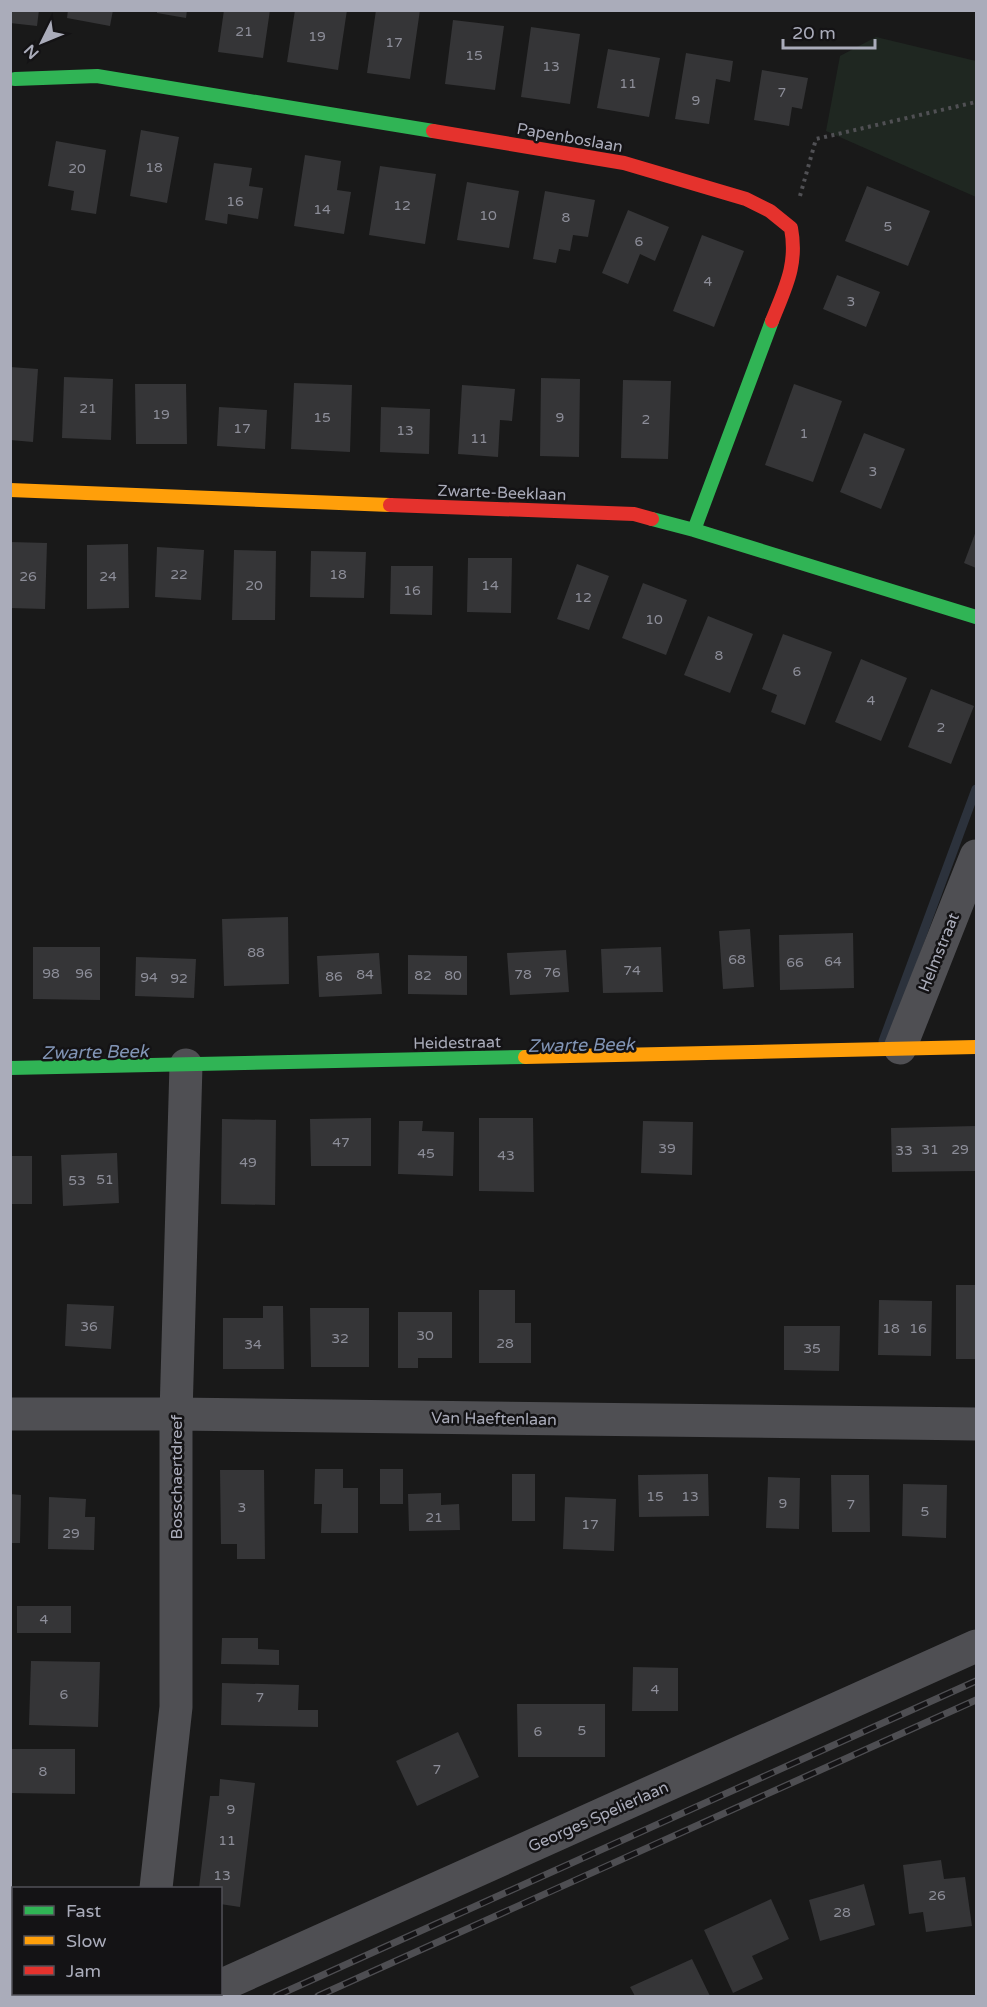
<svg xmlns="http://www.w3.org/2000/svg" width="987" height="2007" viewBox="0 0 987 2007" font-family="'Varela Round',sans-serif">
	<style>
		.green { fill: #1f2721 }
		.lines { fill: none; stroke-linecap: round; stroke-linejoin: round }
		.stream { stroke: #2c323c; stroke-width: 9 }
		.building { fill: #353537 }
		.path { stroke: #505054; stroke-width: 4; stroke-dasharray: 3 4.5; stroke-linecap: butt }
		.street { stroke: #4f4f53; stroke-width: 33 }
		.fast { stroke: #30b455; stroke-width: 14 }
		.slow { stroke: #ff9f0a; stroke-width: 14 }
		.jam { stroke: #e5322d; stroke-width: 14 }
		.rail-casing { stroke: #4e4e52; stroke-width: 7 }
		.rail { stroke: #141315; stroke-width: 4.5; stroke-dasharray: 14; stroke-linecap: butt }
		.labels { text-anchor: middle; stroke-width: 5; stroke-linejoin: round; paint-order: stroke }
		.number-label { font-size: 14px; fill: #8d8e99 }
		.street-label { font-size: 16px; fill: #aaacba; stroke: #141315 }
		.water-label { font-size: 18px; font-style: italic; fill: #8194b5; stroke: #141315 }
	</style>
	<rect width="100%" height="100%" fill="#191919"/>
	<path class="green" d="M876,37L976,61V197L826,131L840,56Z"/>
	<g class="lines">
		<path class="stream" d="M883,1041L976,789"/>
	</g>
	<path class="building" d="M10,10H39L37,26L10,23Z
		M68,10H113L110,26L67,18Z
		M157,10H187L186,18L157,13Z
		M224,10H270L263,58L218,52Z
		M295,10H347L338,70L287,62Z
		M376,10H420L410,79L367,73Z
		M453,20L504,26L495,90L445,84Z
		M531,27L580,34L570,104L521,97Z
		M608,49L660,58L649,117L597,108Z
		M686,53L733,61L730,82L716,79L709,124L675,119Z
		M762,70L808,78L802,109L792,107L789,126L754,120Z
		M141,130L179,137L167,203L130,196Z
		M56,141L106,150L96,214L71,210L74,191L48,186Z
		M305,155L341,161L337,190L351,192L344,234L294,226Z
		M214,163L252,168L249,186L263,188L258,219L228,214L227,224L205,220Z
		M380,166L436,174L425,244L369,235Z
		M467,182L519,191L509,248L457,240Z
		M867,186L930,211L908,266L845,241Z
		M545,191L595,200L588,237L573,235L570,251L559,249L556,263L533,259Z
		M628,210L669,227L655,261L640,254L628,284L602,273Z
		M702,235L744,251L714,327L673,311Z
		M837,275L880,292L866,327L823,309Z
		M10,367L38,369L33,442L10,440Z
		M64,377L113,379L111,440L62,438Z
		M541,378L580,379L579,457L540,456Z
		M623,380L671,381L668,459L621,458Z
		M294,383L352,385L350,452L291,449Z
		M135,384H186L187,444H136Z
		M794,384L842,401L813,482L765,465Z
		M462,385L515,389L512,421L500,420L498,457L458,454Z
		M219,407L267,410L265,449L217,446Z
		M381,407L430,409L429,454L380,452Z
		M864,433L905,449L881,509L840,492Z
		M976,531V568L964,563Z
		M10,542L47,543L45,609L10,608Z
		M128,544L129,608L87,609V545Z
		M157,547L204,550L201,600L155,597Z
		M234,550L276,551L275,620H232Z
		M311,551L366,552L364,598L310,597Z
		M468,558H512L511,613L467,612Z
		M577,564L609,576L589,630L557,619Z
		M391,566H433L432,615L390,614Z
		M643,583L687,600L666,655L622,638Z
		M708,616L753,634L730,693L684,675Z
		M783,634L832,652L805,725L771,712L777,695L762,689Z
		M861,659L907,678L881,741L835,722Z
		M931,689L974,706L951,764L908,747Z
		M288,917L289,984L224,986L222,919Z
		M750,929L754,987L723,989L719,931Z
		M853,933L854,988L780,990L779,935Z
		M33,947H100V1000L33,999Z
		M661,947L663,992L603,993L601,949Z
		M566,950L569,992L510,995L507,953Z
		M379,953L382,994L319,997L317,956Z
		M408,955L467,956V995L408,994Z
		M136,957L196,959L194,998L135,996Z
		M371,1118V1166H311L310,1119Z
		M479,1118H533L534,1192L479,1191Z
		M222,1119L276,1120L275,1205L221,1204Z
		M399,1121H423L422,1131L454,1132L453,1176L398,1174Z
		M643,1121L693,1122L692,1175L641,1173Z
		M976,1126V1171L892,1172L891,1128Z
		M117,1153L119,1203L63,1206L61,1155Z
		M10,1156H32V1204H10Z
		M956,1285H976V1359H956Z
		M479,1290H515V1323H531V1363H479Z
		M879,1300L932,1301L931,1356L878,1355Z
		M67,1304L114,1306L111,1349L65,1346Z
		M263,1306H283L284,1369H223V1318H263Z
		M310,1308H369V1367H311Z
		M398,1312H452V1358H418V1368H398Z
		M784,1326H840L839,1371L784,1370Z
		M315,1469H343V1488H358V1533H321L322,1504H314Z
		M380,1469H403V1504H380Z
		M220,1470H264L265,1559H237V1544H221Z
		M512,1474H535V1521H512Z
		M708,1474L709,1516L639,1517L638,1475Z
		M831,1475H869L870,1532H832Z
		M768,1477L800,1478L799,1529L766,1528Z
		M903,1484L947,1485L946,1538L902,1536Z
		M441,1493V1505L459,1504L460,1530L409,1531L408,1494Z
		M10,1494L21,1495L20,1543H10Z
		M49,1497L86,1499L85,1517H95L94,1550L48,1549Z
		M565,1497L616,1499L614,1551L563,1549Z
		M17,1606H71V1633H17Z
		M222,1638H258V1649L279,1650V1665L221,1664Z
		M31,1661L100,1662L98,1727L29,1725Z
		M633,1667L678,1668V1711H632Z
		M222,1683L299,1685L298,1710H318V1727L221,1725Z
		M517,1704H605V1757H518Z
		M458,1732L479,1777L417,1806L396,1761Z
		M10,1749H75V1794L10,1793Z
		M220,1779L255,1783L240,1907L220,1904V1888H199L210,1796H219Z
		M941,1860L944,1879L965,1877L972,1926L926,1932L923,1912L909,1914L903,1865Z
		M864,1884L875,1925L820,1941L809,1900Z
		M771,1899L789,1939L752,1956L763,1979L733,1993L704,1930Z
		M10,1933H14V1994H40V1996H10Z
		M692,1959L710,1996H635L630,1987Z"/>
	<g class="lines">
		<path class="path" d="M800,196L816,139L976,102"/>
		<path class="street" d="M900,1048L976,856
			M10,1414H176L976,1424
			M156,1888L176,1707V1414L186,1065
			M220,1986L976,1646
			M144,1996V1994"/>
		<path class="fast" d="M15,79L97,76L433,131
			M652,519L694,530L976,617
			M694,530L772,321
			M10,1068L525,1057"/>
		<path class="slow" d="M10,490L390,505
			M525,1057L976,1047"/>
		<path class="jam" d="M433,131L624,163L746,199L770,211L791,228C798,265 785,288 772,321
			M390,505L634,514L652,519"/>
		<g class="rail-casing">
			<path id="rail" d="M276,1996L976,1681
				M318,1996L976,1700"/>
		</g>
		<use href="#rail" class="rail"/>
	</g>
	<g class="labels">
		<g class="number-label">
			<text x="244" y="36">21</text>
			<text x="317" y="41">19</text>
			<text x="394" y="47">17</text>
			<text x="474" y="60">15</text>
			<text x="551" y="71">13</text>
			<text x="628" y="88">11</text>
			<text x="782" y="97">7</text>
			<text x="696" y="105">9</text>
			<text x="154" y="172">18</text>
			<text x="77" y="173">20</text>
			<text x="235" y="206">16</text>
			<text x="402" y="210">12</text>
			<text x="322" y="214">14</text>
			<text x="488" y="220">10</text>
			<text x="566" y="222">8</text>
			<text x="888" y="231">5</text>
			<text x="639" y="246">6</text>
			<text x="708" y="286">4</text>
			<text x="851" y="306">3</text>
			<text x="88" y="413">21</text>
			<text x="161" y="419">19</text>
			<text x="322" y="422">15</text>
			<text x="560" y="422">9</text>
			<text x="646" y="424">2</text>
			<text x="242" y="433">17</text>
			<text x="405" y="435">13</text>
			<text x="804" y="438">1</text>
			<text x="479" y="443">11</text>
			<text x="873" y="476">3</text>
			<text x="179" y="579">22</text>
			<text x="338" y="579">18</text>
			<text x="28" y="581">26</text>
			<text x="108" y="581">24</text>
			<text x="254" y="590">20</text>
			<text x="490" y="590">14</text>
			<text x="412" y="595">16</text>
			<text x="583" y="602">12</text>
			<text x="654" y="624">10</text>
			<text x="719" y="660">8</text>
			<text x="797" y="676">6</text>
			<text x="871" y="705">4</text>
			<text x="941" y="732">2</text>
			<text x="256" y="957">88</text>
			<text x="737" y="964">68</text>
			<text x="833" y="966">64</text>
			<text x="795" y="967">66</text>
			<text x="632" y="975">74</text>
			<text x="552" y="977">76</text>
			<text x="51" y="978">98</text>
			<text x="84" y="978">96</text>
			<text x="365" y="979">84</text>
			<text x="523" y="979">78</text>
			<text x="423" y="980">82</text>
			<text x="453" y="980">80</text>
			<text x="334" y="981">86</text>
			<text x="149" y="982">94</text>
			<text x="179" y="983">92</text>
			<text x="341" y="1147">47</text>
			<text x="667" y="1153">39</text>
			<text x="930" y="1154">31</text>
			<text x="960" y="1154">29</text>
			<text x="904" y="1155">33</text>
			<text x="426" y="1158">45</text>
			<text x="506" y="1160">43</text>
			<text x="248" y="1167">49</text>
			<text x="105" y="1184">51</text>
			<text x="77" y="1185">53</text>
			<text x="89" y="1331">36</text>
			<text x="891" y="1333">18</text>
			<text x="918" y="1333">16</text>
			<text x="425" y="1340">30</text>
			<text x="340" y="1343">32</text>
			<text x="505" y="1348">28</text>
			<text x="253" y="1349">34</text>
			<text x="812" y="1353">35</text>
			<text x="655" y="1501">15</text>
			<text x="690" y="1501">13</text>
			<text x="783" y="1508">9</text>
			<text x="851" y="1509">7</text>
			<text x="242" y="1512">3</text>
			<text x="925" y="1516">5</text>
			<text x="434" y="1522">21</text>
			<text x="590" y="1529">17</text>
			<text x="71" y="1538">29</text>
			<text x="44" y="1624">4</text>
			<text x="655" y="1694">4</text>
			<text x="64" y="1699">6</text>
			<text x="260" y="1702">7</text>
			<text x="582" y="1735">5</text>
			<text x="538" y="1736">6</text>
			<text x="437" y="1774">7</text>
			<text x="43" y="1776">8</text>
			<text x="231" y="1814">9</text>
			<text x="227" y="1845">11</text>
			<text x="222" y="1880">13</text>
			<text x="937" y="1900">26</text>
			<text x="842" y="1917">28</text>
		</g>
		<g class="street-label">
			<text transform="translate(570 137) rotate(10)" y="6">Papenboslaan</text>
			<text transform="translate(502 492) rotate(2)" y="6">Zwarte-Beeklaan</text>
			<text transform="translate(938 952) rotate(-68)" y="6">Helmstraat</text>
			<text transform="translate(457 1042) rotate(-1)" y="6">Heidestraat</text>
			<text transform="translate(494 1418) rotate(1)" y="6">Van Haeftenlaan</text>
			<text transform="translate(176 1477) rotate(-90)" y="6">Bosschaertdreef</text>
			<text transform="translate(598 1816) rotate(-24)" y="6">Georges Spelierlaan</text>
		</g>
		<g class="water-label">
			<text transform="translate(581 1045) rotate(-1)" y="6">Zwarte Beek</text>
			<text transform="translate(95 1052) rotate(-1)" y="6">Zwarte Beek</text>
		</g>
	</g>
	<rect width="987" height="2007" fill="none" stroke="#aaacba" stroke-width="24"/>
	<rect x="12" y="1887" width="210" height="108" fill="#141315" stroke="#505057" stroke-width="1.5"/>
	<rect x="24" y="1906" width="30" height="9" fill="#30b455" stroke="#505057" stroke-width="1.5"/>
	<text x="66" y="1917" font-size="18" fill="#aaacba">Fast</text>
	<rect x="24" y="1936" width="30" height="9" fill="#ff9f0a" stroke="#505057" stroke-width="1.5"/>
	<text x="66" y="1947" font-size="18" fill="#aaacba">Slow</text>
	<rect x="24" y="1966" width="30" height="9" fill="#e5322d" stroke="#505057" stroke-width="1.5"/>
	<text x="66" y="1977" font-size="18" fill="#aaacba">Jam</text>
	<g transform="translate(42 42) rotate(227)" stroke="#141315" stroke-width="4.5" paint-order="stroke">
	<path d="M0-4.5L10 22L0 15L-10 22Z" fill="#aaacba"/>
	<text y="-9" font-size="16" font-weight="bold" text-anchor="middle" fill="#aaacba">N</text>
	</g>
	<path d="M783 39v9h92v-9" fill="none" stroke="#aaacba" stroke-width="3"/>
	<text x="792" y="39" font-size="18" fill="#aaacba" stroke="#141315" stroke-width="4.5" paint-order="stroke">20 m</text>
</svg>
